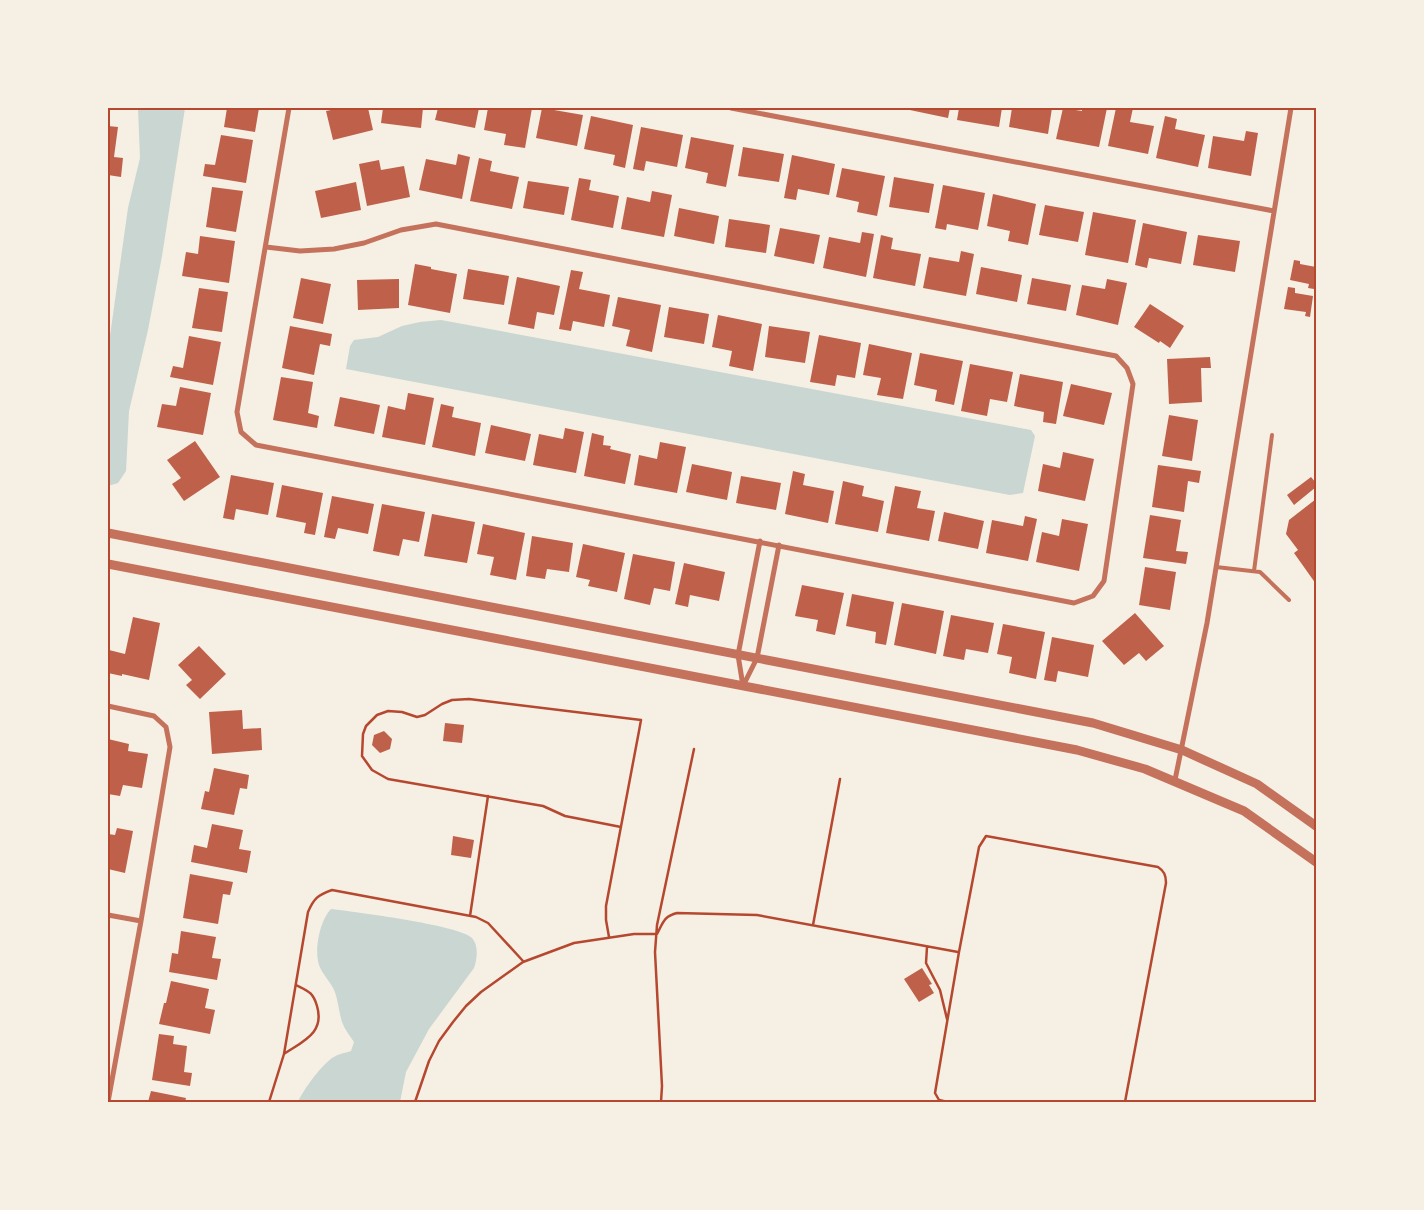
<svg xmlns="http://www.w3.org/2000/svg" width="1424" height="1210" viewBox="0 0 1424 1210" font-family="'Zilla Slab',serif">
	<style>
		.water { fill: #c9d6d2 }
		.building { fill: #bf614a }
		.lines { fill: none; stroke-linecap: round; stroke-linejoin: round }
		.path { stroke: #b5482f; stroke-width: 2.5 }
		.service { stroke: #c5725c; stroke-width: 4 }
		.minor { stroke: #c5725c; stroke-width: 5 }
		.tertiary { stroke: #c5725c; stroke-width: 9 }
		.neatline { fill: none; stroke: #b5482f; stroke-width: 2 }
	</style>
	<rect width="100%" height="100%" fill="#f6efe4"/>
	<path class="water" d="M138,108H185L162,256L148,330L129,411L126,471L118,483L108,486V350L128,208L140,158Z
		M441,320L1031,430L1035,436L1023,493L1010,495L346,369L350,346L354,340L378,337L402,326L420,322Z
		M331,909C355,912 459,925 472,938C479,946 477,959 474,968L429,1029L406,1072L400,1102H298C303,1090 321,1066 332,1058C338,1054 345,1053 351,1051L354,1042C350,1036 345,1030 342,1022C339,1012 338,1001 335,992C331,982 322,974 319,965C314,950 320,920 331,909Z"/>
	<path class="building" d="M227,108H259L255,132L224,127Z
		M341,108H368L373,130L333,140L326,111Z
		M383,108H423L421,128L381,123Z
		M438,108H479L475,128L435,120Z
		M488,108H532L525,148L504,145L506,134L484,130Z
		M542,108H555L554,110L583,115L577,146L536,138Z
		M906,108H950L948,118L905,109Z
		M959,108H1002L999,127L957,120Z
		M1012,108H1052L1048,134L1009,127Z
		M1063,108L1082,111V108H1107L1099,147L1056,139Z
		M1116,108H1133L1130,122L1154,126L1148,154L1108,146Z
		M591,116L633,125L625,168L613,165L615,155L584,149Z
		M1165,116L1177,119L1175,129L1205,135L1198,167L1156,158Z
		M108,126L118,127L114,157L123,158L121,177L108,175Z
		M641,127L683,135L677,167L646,161L644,171L633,169Z
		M1246,131L1258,133L1251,176L1208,168L1213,136L1244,141Z
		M221,135L253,140L246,183L203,176L205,164L215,165Z
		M691,137L734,145L726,187L706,183L708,173L685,168Z
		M743,147L784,154L779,182L738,176Z
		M458,154L470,157L462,199L419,190L426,159L456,165Z
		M792,155L835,164L829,195L798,189L796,200L784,198Z
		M479,158L492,161L490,171L519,177L512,209L470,201Z
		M379,160L381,170L404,166L410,197L367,206L359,164Z
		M842,168L885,176L877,216L857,212L859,202L836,197Z
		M894,177L934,184L929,213L889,207Z
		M579,178L591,180L589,190L619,196L613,228L571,220Z
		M528,181L569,187L564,215L523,208Z
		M356,182L361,210L321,218L315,191Z
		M943,185L985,193L978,230L947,224L946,230L935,228Z
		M212,187L243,191L236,232L206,227Z
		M652,191L672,195L664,237L621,229L627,197L650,202Z
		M993,194L1036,204L1028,245L1008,241L1010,231L987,226Z
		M1045,205L1084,212L1078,242L1039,235Z
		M679,208L719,216L714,244L674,236Z
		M1093,212L1136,220L1128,263L1085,255Z
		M729,219L770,225L766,253L725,247Z
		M1143,223L1187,232L1181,264L1149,258L1147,268L1135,265Z
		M780,228L820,235L814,264L774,256Z
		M862,232L874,234L866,277L823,268L829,237L860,243Z
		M881,235L893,238L891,249L921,254L915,286L873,278Z
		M1198,235L1240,241L1235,272L1193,265Z
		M200,236L235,241L229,283L182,276L186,252L198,254Z
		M961,251L974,254L966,296L923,288L929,257L959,262Z
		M1294,260L1300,261V264L1316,267V277L1314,289L1308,288L1309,284L1290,280Z
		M415,264L431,267V269L457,274L450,313L408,305Z
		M981,267L1022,275L1017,302L976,294Z
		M468,269L509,276L504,305L463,299Z
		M571,270L583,272L579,289L610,295L604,327L573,321L571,331L559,329Z
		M517,277L560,286L554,315L537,312L534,329L508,324Z
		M301,278L331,284L323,324L293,318Z
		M1032,278L1071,285L1066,311L1027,304Z
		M399,279V308L358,310L357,280Z
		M1107,279L1127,283L1118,325L1076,315L1082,285L1105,289Z
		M1288,287L1295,288V293L1313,296L1310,317L1305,316L1306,312L1284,309Z
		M199,288L228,292L222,332L192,328Z
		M618,297L661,305L652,352L626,346L630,330L612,326Z
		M1150,304L1184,326L1170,348L1160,341L1159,343L1134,327Z
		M669,307L709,314L704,344L664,337Z
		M718,315L762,324L753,371L729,366L732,351L712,347Z
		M290,326L332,334L330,346L320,344L314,375L282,368Z
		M769,326L810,332L805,363L765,357Z
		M819,335L861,343L855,378L837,375L835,386L810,382Z
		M189,336L221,342L213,385L170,377L173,366L183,368Z
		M869,344L912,353L903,399L877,395L881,378L863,375Z
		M920,353L963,361L954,405L935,401L937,390L914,385Z
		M1210,357L1211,368H1201L1202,402L1169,404L1167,359Z
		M970,364L1013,372L1007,402L990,399L987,416L961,411Z
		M1020,374L1063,382L1056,424L1043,422L1044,412L1014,406Z
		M281,377L313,382L308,413L319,416L317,428L273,420Z
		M1071,384L1112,393L1104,425L1063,416Z
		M180,387L211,393L203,435L157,427L162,404L176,406Z
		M408,393L434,398L425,445L382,437L388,406L405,410Z
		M340,397L380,405L374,434L334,426Z
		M441,404L454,407L452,417L481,423L475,456L432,447Z
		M1169,415L1198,420L1192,461L1162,456Z
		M491,425L531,434L525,461L485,453Z
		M565,428L584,432L576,473L533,465L539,434L563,439Z
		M592,433L604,436L603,445L611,446L610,449L631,454L625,484L584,476Z
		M195,441L220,477L184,501L172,484L181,478L167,460Z
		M660,442L686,447L677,493L634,485L639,455L657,459Z
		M1063,452L1094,459L1085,501L1038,491L1043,464L1060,468Z
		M692,464L732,472L727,500L686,492Z
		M1158,465L1201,471L1199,483L1188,481L1184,512L1152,507Z
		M793,471L805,474L803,485L834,491L828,523L785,514Z
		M231,475L274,483L268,515L236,509L234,520L223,518Z
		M741,476L781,483L776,510L736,503Z
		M1311,477L1316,483V487L1294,505L1287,495Z
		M843,481L864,486L862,496L884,501L878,532L835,524Z
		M282,485L323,493L315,535L304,533L306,523L276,517Z
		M895,486L921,491L917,508L935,511L929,541L886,533Z
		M332,496L374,504L368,534L338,528L335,539L324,537Z
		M1316,499V584L1294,553L1298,550L1286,534L1289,520Z
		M382,504L425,512L419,542L403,539L399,556L373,551Z
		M944,512L984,521L978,549L938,541Z
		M432,514L475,522L467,563L424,556Z
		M1150,515L1181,520L1176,551L1188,552L1186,564L1143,558Z
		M1025,516L1037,519L1028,561L986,553L992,520L1023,526Z
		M1062,519L1088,524L1079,571L1036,562L1042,532L1059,536Z
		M483,524L525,533L516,580L490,575L494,557L477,554Z
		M532,536L573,543L569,572L547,569L545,579L526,576Z
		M583,544L625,553L617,592L588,586L590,580L576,577Z
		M633,554L675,562L670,591L654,588L650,605L624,599Z
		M684,563L725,572L719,601L690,595L688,607L675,604Z
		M1145,567L1176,572L1170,610L1139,605Z
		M802,585L844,593L835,635L816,631L818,620L795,616Z
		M852,594L894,602L886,645L875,643L876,632L846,626Z
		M902,603L944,611L936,654L894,645Z
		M1135,613L1164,646L1146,661L1139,653L1124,665L1102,641Z
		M951,615L994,623L988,653L966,649L964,660L943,656Z
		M133,617L160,623L149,680L122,674V676L108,673L109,650L125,654Z
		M1003,624L1045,632L1036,679L1009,673L1012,657L997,654Z
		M1052,637L1094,645L1088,677L1058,671L1056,682L1044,680Z
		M199,646L226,674L200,699L186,685L192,680L178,665Z
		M242,710L243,729L261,728L262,750L212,754L209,712Z
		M445,723L464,725L462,743L443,741Z
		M384,731L392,739L390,749L380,753L372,745L374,735Z
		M108,739L129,744L128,751L148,754L142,788L123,785L120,796L108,794Z
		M214,768L249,775L247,789L240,788L234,815L201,809L205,791L209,792Z
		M212,824L243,830L239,849L251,851L247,873L191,862L194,845L207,848Z
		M117,828L133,831L125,873L108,869V834L115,835Z
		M453,836L474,840L471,858L451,855Z
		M190,874L233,882L230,895L223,894L218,924L183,918Z
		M181,931L216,937L212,958L221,959L217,980L169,972L172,953L178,954Z
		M922,968L932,984L929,985L934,993L919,1002L904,979Z
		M171,981L209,989L205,1008L215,1010L210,1034L159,1024L164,1003H166Z
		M159,1034L174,1036L173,1044L187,1046L184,1072L192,1073L190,1086L152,1080Z
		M151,1091L186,1098L185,1102H148Z"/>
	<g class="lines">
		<path class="path" d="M470,916L488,796
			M813,925L840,779
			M609,937L606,920V906L639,731L641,720L469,699L452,700L442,704L425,715L417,717L402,712L388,711L377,715L366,726L363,734L362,756L372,770L388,779L543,806L565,816L621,827
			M927,947L926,963L940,990L947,1019
			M284,1054C303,1041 325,1033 317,1006C313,992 308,991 296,985
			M269,1102L284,1054L308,912C314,898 318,895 332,890L476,917L488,923L523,961
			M415,1102L429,1061L439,1041L453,1022L466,1006L481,992L523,962L574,943L634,934H657C663,923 664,916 677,913L757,915L958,952
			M661,1102L662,1086L655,952L657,925L694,749
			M948,1102L939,1100L935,1093L959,952L979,847L986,836L1158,867C1164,871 1166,875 1166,883L1125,1102"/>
		<path class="service" d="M1216,567L1260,572L1289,600
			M1254,571L1272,435"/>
		<path class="minor" d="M731,108L1274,211
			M266,247L300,251L334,249L364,243L401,230L436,224L1116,356L1127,368L1133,384L1104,581L1093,596L1074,603L256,445L241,432L237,412L289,108
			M743,686L738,655L760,541
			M743,686L757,658L779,545
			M108,706L154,716L166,727L170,747L141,921L108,1102
			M1175,780L1207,623L1291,108
			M108,915L141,921"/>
		<path class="tertiary" d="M108,533L1093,723L1182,750L1257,784L1316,826
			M108,564L1077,750L1145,769L1244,811L1316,862"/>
	</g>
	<rect width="1424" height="1210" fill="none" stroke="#f6efe4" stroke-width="218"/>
	<rect x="109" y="109" width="1206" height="992" class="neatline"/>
</svg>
